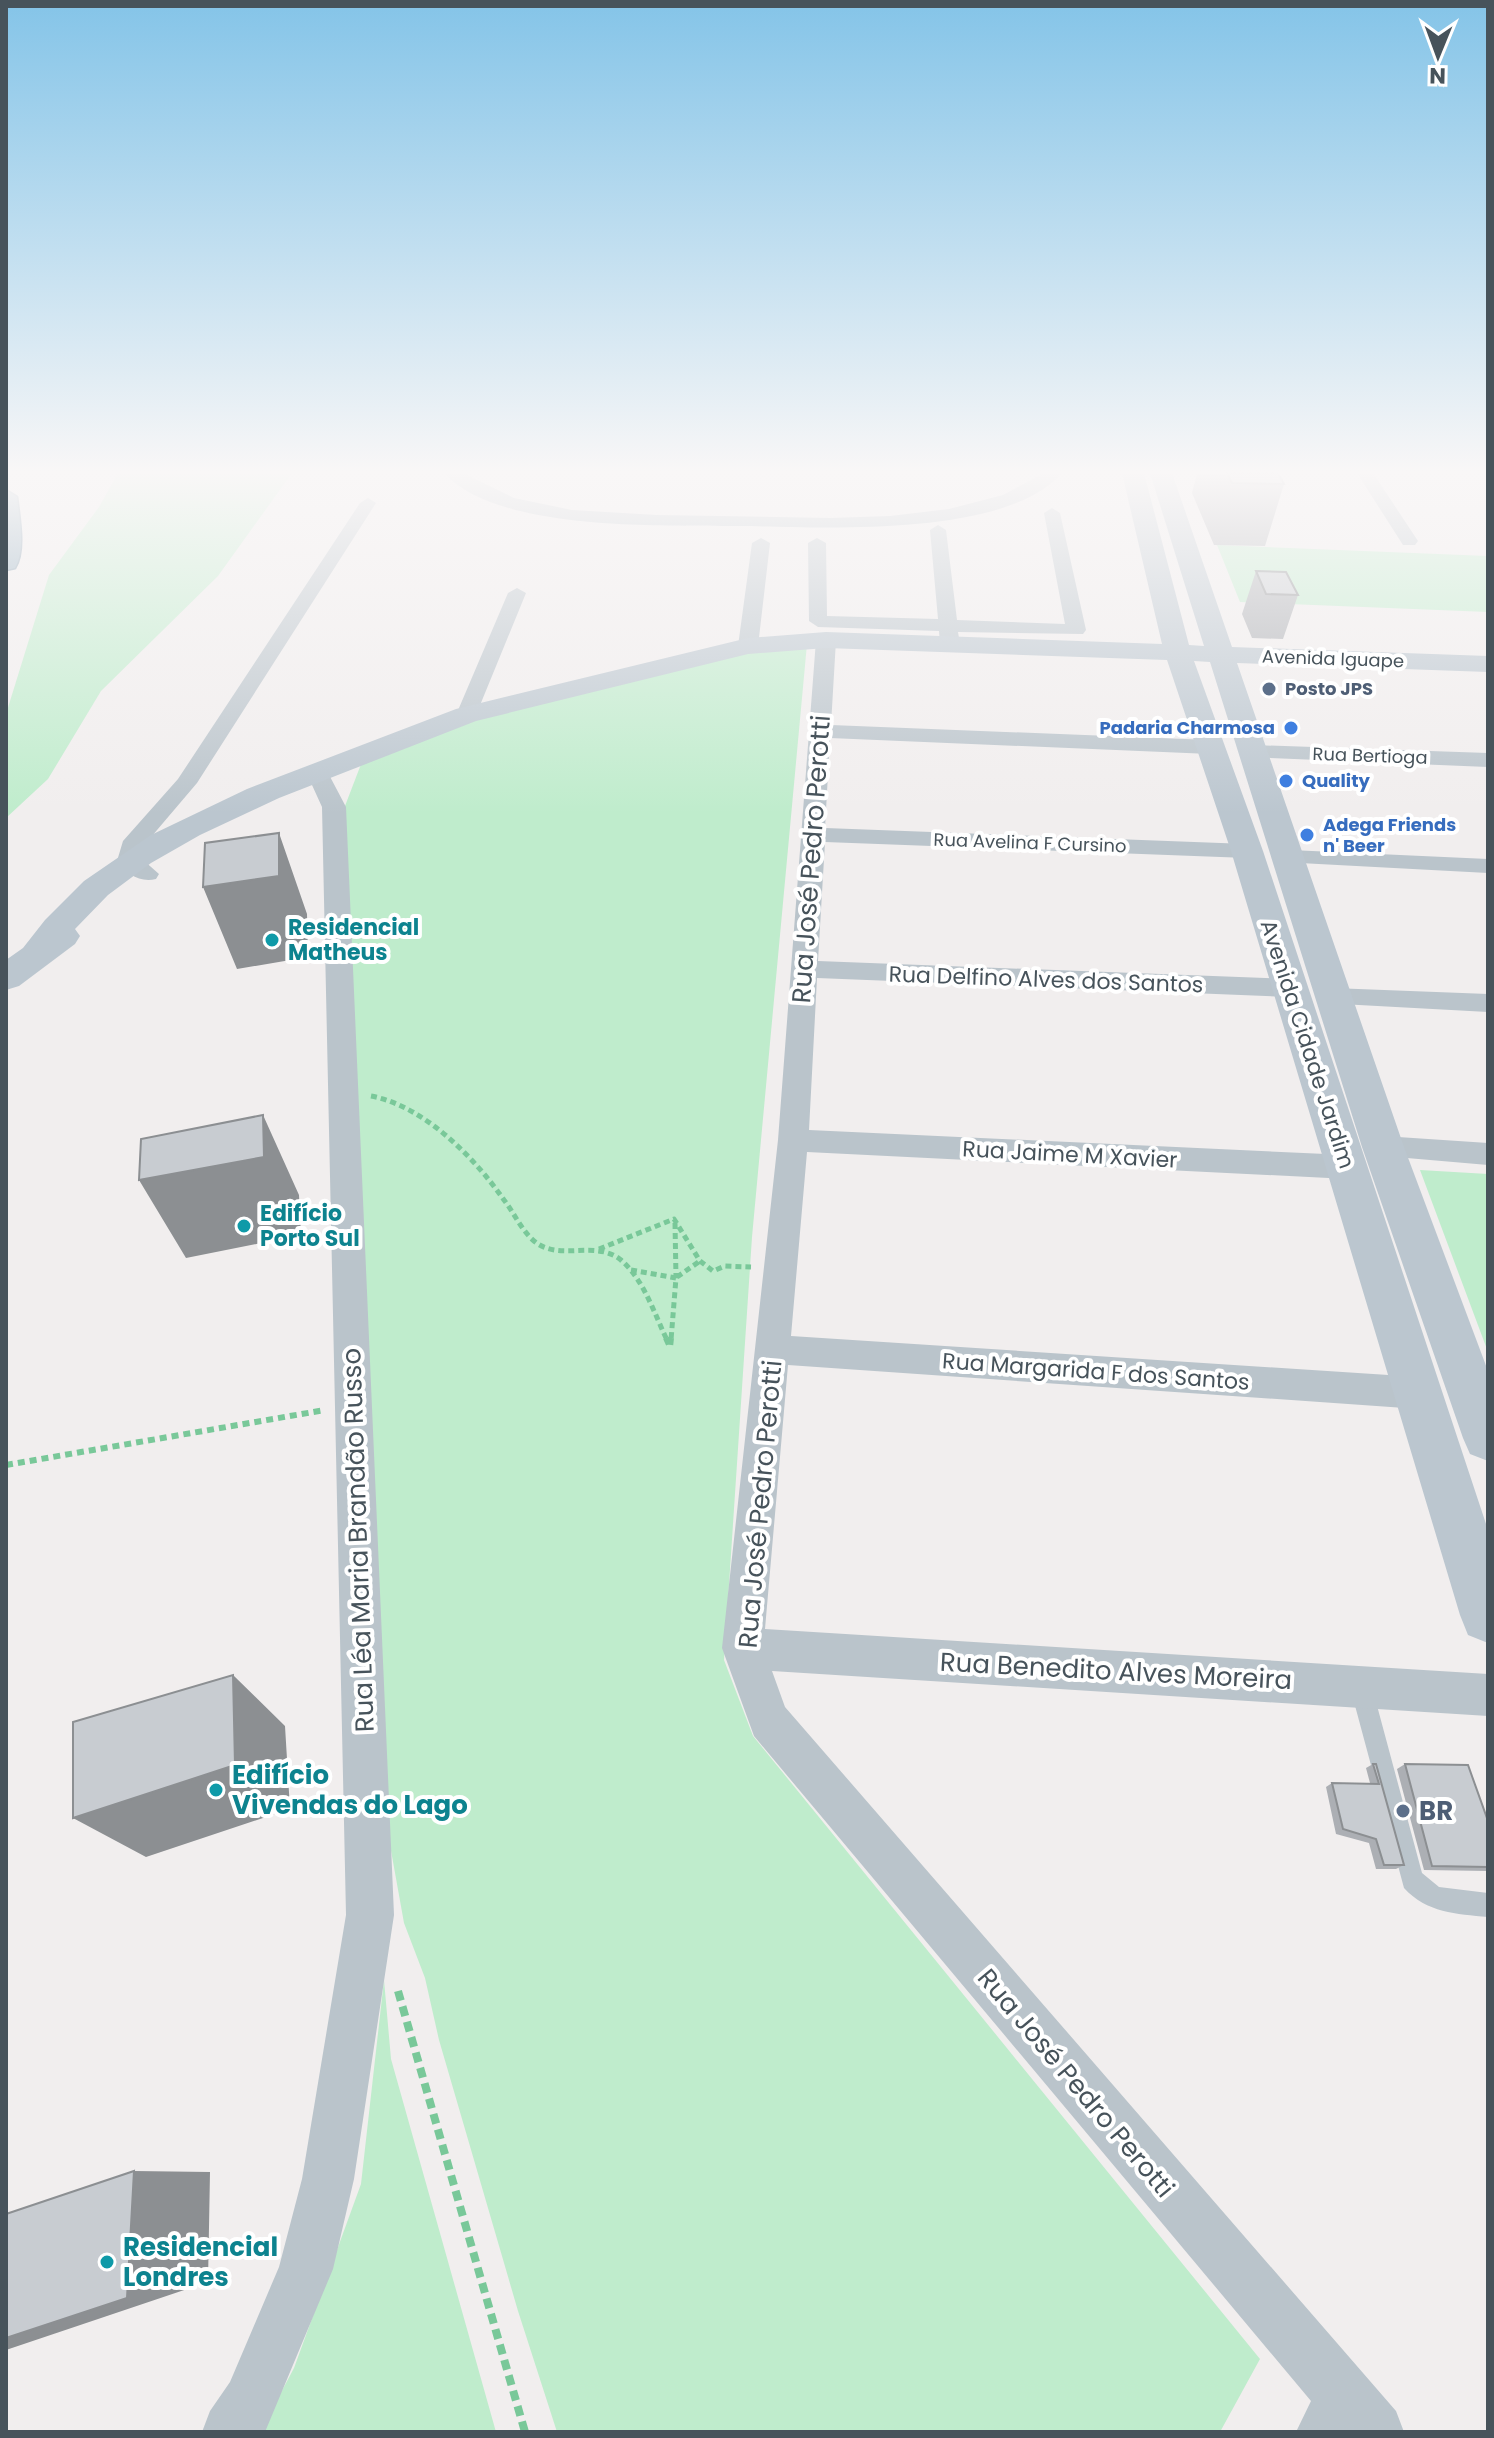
<svg xmlns="http://www.w3.org/2000/svg" width="1494" height="2438" viewBox="0 0 1494 2438" font-family="Poppins,sans-serif">
	<style>
		.green { fill: #bfeccc }
		.lines { fill: none; stroke-linecap: round; stroke-linejoin: round }
		.highway-casing { stroke: #7491a6; stroke-width: 3 }
		.path-far2 { stroke: #79c899; stroke-width: 5; stroke-dasharray: 6 4; stroke-linecap: butt }
		.path-far1 { stroke: #79c899; stroke-width: 6; stroke-dasharray: 7 5; stroke-linecap: butt }
		.path { stroke: #79c899; stroke-width: 8; stroke-dasharray: 10 6; stroke-linecap: butt }
		.lane { fill: #bac4cb; fill-rule: evenodd }
		.street { fill: #bac4cb; fill-rule: evenodd }
		.secondary { fill: #bbc6cf; fill-rule: evenodd }
		.highway { fill: #88a6ba; fill-rule: evenodd }
		.wall { fill: #acafb4 }
		.shaded-wall { fill: #8c8f92 }
		.building { fill: #c8ccd1; stroke: #8c8f92; stroke-width: 2 }
		.service-dot { fill: #5c6f8a; stroke: #fff; stroke-width: 3 }
		.shop-dot { fill: #3f7fe0; stroke: #fff; stroke-width: 3 }
		.culture-dot { fill: #0f9aa8; stroke: #fff; stroke-width: 3 }
		.labels { text-anchor: middle; stroke-width: 8; stroke-linejoin: round; paint-order: stroke }
		.far-street-label { font-size: 18px; fill: #47535b; stroke: #fff }
		.far-service-label { font-size: 18px; font-weight: bold; fill: #4e5e75; stroke: #fff; text-anchor: start }
		.far-shop-label { font-size: 18px; font-weight: bold; fill: #366cbe; stroke: #fff; text-anchor: start }
		.culture-label { font-size: 22px; font-weight: bold; fill: #0d838f; stroke: #fff; text-anchor: start }
		.street-label { font-size: 22px; fill: #47535b; stroke: #fff }
		.near-street-label { font-size: 26px; fill: #47535b; stroke: #fff }
		.near-culture-label { font-size: 26px; font-weight: bold; fill: #0d838f; stroke: #fff; text-anchor: start }
		.near-service-label { font-size: 26px; font-weight: bold; fill: #4e5e75; stroke: #fff; text-anchor: start }
	</style>
	<rect width="100%" height="100%" fill="#f1eeee"/>
	<path class="green" d="M118,473H292L218,576L101,691L48,779L6,818V714L49,575L99,507Z
		M1217,545L1488,556V612L1240,602Z
		M807,644L752,1237L724,1660L753,1736L1260,2359L1220,2432H557L518,2311L439,2040L425,1978L404,1923L390,1845L345,806L363,759L468,719L749,651Z
		M1420,1170L1488,1174V1352Z
		M384,1980L391,2059L496,2432H260L294,2368L361,2184Z"/>
	<g class="lines">
		<g class="highway-casing">
			<path id="highway" d="M6,490L17,497C19,517 26,550 15,568L6,570Z"/>
		</g>
		<path class="path-far2" d="M371,1096C424,1106 474,1157 504,1200C515,1214 523,1234 538,1244C563,1260 596,1240 621,1260C644,1280 654,1313 667,1340
			M675,1223L676,1278
			M599,1249L674,1219L700,1261L713,1271L725,1266L751,1267
			M631,1270L676,1278L671,1340
			M677,1277L700,1261"/>
		<path class="path-far1" d="M666,1338L670,1347L671,1338
			M6,1465L325,1410"/>
		<path class="path" d="M398,1991L525,2432"/>
		<path class="lane" d="M1361,1676L1368,1680L1372,1687L1422,1873L1439,1887L1488,1893V1917C1456,1914 1427,1913 1404,1888L1350,1687L1354,1680Z"/>
		<path class="street" d="M444,473H463L514,498L572,510L657,515L830,518L890,516L949,509L1003,495L1044,473H1062C1004,539 819,527 738,526C664,525 497,532 444,473Z
			M1357,473H1373L1418,541L1415,545H1403Z
			M368,498L376,503L197,783L146,843L142,859L159,874L156,879C140,883 126,874 117,861L123,841L178,779L360,503Z
			M1052,508L1060,513L1086,630L1083,634L958,632L960,644L950,650L940,644L939,631L818,627L809,621L808,543L817,538L826,543L827,616L938,619L930,530L938,525L946,530L957,620L1065,624L1044,513Z
			M761,538L770,543L758,646L748,652L738,646L752,543Z
			M517,588L526,593L476,715L473,719H459L456,715L508,593Z
			M826,634L836,640L831,725L1210,740L1221,747L1210,754L830,738L825,828L1247,844L1255,846L1259,851L1255,856L1247,858L825,842L818,961L1289,979L1299,982L1302,988L1299,994L1289,997L817,978L809,1130L1348,1155L1359,1159L1363,1167L1359,1175L1348,1179L807,1152L791,1336L1419,1377L1432,1382L1437,1393L1432,1404L1419,1409L788,1365L765,1629L1488,1674V1716L772,1671L785,1707L1396,2411L1404,2432H1296L1311,2401L754,1736L722,1648L778,1140L816,640Z
			M1253,745L1488,753V767L1245,757L1242,752L1245,747Z
			M318,767L326,769L346,807L394,1915L354,2179L333,2269L265,2432H202L210,2411L230,2382L279,2267L302,2179L346,1915L322,807L307,774Z
			M1290,850L1488,859V873L1281,862L1278,857L1281,852Z
			M1332,988L1488,994V1012L1322,1003L1318,997L1322,991Z
			M1383,1136L1488,1143V1165L1372,1155L1368,1147L1372,1139Z"/>
		<path class="secondary" d="M1122,473H1144L1189,645L1204,646L1150,473H1172L1232,647L1488,656V672L1237,663L1404,1147L1488,1371V1461L1470,1454L1463,1438L1362,1147L1210,662L1194,661L1263,851L1488,1530V1643L1468,1635L1460,1615L1231,851L1167,660L826,648L748,654L476,721L279,798L200,835L151,863L108,895L75,929L80,936L75,944L19,986L6,990V960L23,948L45,920L84,881L151,835L247,789L456,709L748,638L826,632L1162,644Z"/>
		<use href="#highway" class="highway"/>
	</g>
	<path class="wall" d="M1197,473H1278L1284,484L1265,546L1214,545L1192,493Z
		M1256,571L1298,595L1283,639L1252,638L1242,614Z
		M1373,1764L1404,1865L1396,1869H1376L1369,1843L1336,1834L1326,1787L1332,1783H1370L1366,1768Z
		M1405,1764L1488,1821V1871L1424,1870L1397,1769Z"/>
	<path class="shaded-wall" d="M279,833L307,914L308,957L237,969L203,887Z
		M263,1115L299,1195L301,1235L186,1258L139,1180Z
		M233,1675L285,1726L290,1809L146,1857L73,1818Z
		M134,2171L210,2172L208,2282L6,2350V2338Z"/>
	<path class="building" d="M1227,473H1278L1284,484L1232,483Z
		M1256,571L1286,572L1298,595L1266,594Z
		M279,833V876L203,887L205,843Z
		M263,1115L264,1157L139,1180L141,1139Z
		M233,1675L235,1765L73,1818V1722Z
		M1373,1764H1376L1404,1865H1384L1376,1839L1343,1829L1332,1783L1379,1784Z
		M1405,1764L1468,1765L1488,1821V1867L1432,1866Z
		M134,2171L127,2298L6,2338V2214Z"/>
	<linearGradient id="sky" x2="0" y2="1"><stop stop-color="#84c4e8"/><stop offset="0.58" stop-color="#f9f7f7"/><stop offset="1" stop-color="#f9f7f7" stop-opacity="0"/></linearGradient>
	<rect width="1494" height="814" fill="url(#sky)"/>
	<g class="service-dot">
		<circle cx="1269" cy="689" r="8"/>
		<circle cx="1403" cy="1811" r="8"/>
	</g>
	<g class="shop-dot">
		<circle cx="1291" cy="728" r="8"/>
		<circle cx="1286" cy="781" r="8"/>
		<circle cx="1307" cy="835" r="8"/>
	</g>
	<g class="culture-dot">
		<circle cx="272" cy="940" r="8"/>
		<circle cx="244" cy="1226" r="8"/>
		<circle cx="216" cy="1790" r="8"/>
		<circle cx="107" cy="2262" r="8"/>
	</g>
	<g class="labels">
		<g class="far-street-label">
			<text transform="translate(1333 659) rotate(2)" y="6">Avenida Iguape</text>
			<text transform="translate(1370 756) rotate(2)" y="6">Rua Bertioga</text>
			<text transform="translate(1030 843) rotate(2)" y="6">Rua Avelina F Cursino</text>
		</g>
		<g class="far-service-label">
			<text x="1285" y="695">Posto JPS</text>
		</g>
		<g class="far-shop-label">
			<text x="1275" y="734" text-anchor="end">Padaria Charmosa</text>
			<text x="1302" y="787">Quality</text>
			<text x="1323" y="831">Adega Friends<tspan x="1323" dy="21">n' Beer</tspan></text>
		</g>
		<g class="culture-label">
			<text x="288" y="935">Residencial<tspan x="288" dy="25">Matheus</tspan></text>
			<text x="260" y="1221">Edifício<tspan x="260" dy="25">Porto Sul</tspan></text>
		</g>
		<g class="street-label">
			<text transform="translate(1046 979) rotate(2)" y="8">Rua Delfino Alves dos Santos</text>
			<text transform="translate(1308 1044) rotate(72)" y="8">Avenida Cidade Jardim</text>
			<text transform="translate(1070 1154) rotate(3)" y="8">Rua Jaime M Xavier</text>
			<text transform="translate(1096 1371) rotate(4)" y="8">Rua Margarida F dos Santos</text>
		</g>
		<g class="near-street-label">
			<text transform="translate(811 859) rotate(-86)" y="9">Rua José Pedro Perotti</text>
			<text transform="translate(760 1504) rotate(-85)" y="9">Rua José Pedro Perotti</text>
			<text transform="translate(358 1540) rotate(-92)" y="9">Rua Léa Maria Brandão Russo</text>
			<text transform="translate(1116 1671) rotate(3)" y="9">Rua Benedito Alves Moreira</text>
			<text transform="translate(1076 2083) rotate(50)" y="9">Rua José Pedro Perotti</text>
		</g>
		<g class="near-culture-label">
			<text x="232" y="1784">Edifício<tspan x="232" dy="30">Vivendas do Lago</tspan></text>
			<text x="123" y="2256">Residencial<tspan x="123" dy="30">Londres</tspan></text>
		</g>
		<g class="near-service-label">
			<text x="1419" y="1820">BR</text>
		</g>
	</g>
	<rect width="1494" height="2438" fill="none" stroke="#47535b" stroke-width="16"/>
	<g transform="translate(1438 56) rotate(181)" stroke="#ffffff" stroke-width="6" paint-order="stroke">
	<path d="M0-6L14 30L0 20L-14 30Z" fill="#47535b"/>
	<text y="-12" font-size="22" font-weight="bold" text-anchor="middle" fill="#47535b">N</text>
	</g>
</svg>
